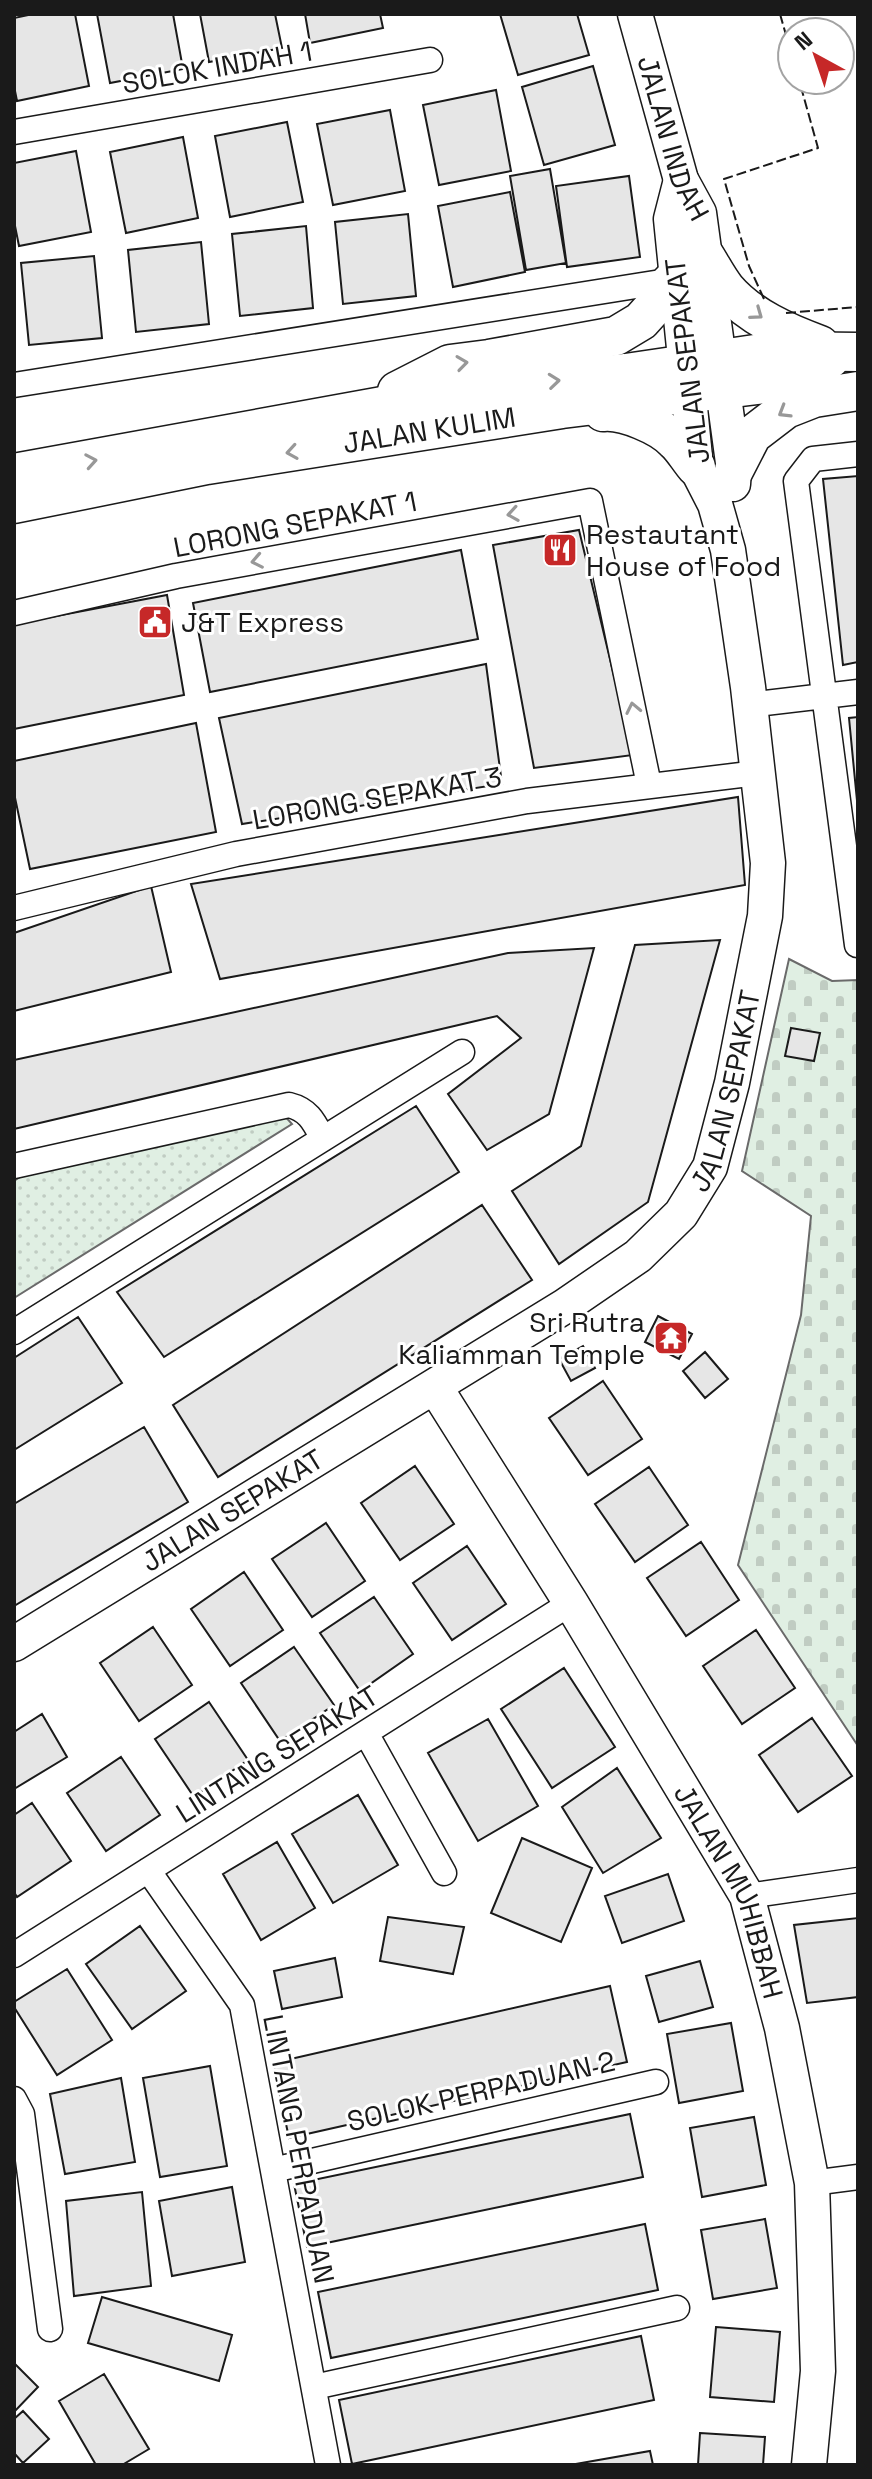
<svg xmlns="http://www.w3.org/2000/svg" width="872" height="2479" viewBox="0 0 872 2479" font-family="'Space Grotesk',sans-serif">
	<style>
		.cemetery { fill: url(#cemetery-stones); stroke: #6a6a6a; stroke-width: 2 }
		.park { fill: url(#park-dots); stroke: #6a6a6a; stroke-width: 2 }
		.building { fill: #e6e6e6; stroke: #1a1a1a; stroke-width: 2 }
		.lines { fill: none; stroke-linecap: round; stroke-linejoin: round }
		.street-casing { stroke: #1a1a1a; stroke-width: 27 }
		.secondary-casing { stroke: #1a1a1a; stroke-width: 37 }
		.primary-casing { stroke: #1a1a1a; stroke-width: 41 }
		.street { stroke: #fff; stroke-width: 24 }
		.secondary { stroke: #fff; stroke-width: 34 }
		.primary { stroke: #fff; stroke-width: 38 }
		.fence { stroke: #1a1a1a; stroke-width: 2; stroke-dasharray: 10 4; stroke-linecap: butt }
		.oneway { stroke: #989898 }
		.labels { text-anchor: middle; stroke-width: 6; stroke-linejoin: round; paint-order: stroke }
		.street-label { font-size: 28px; fill: #1a1a1a; stroke: #fff }
		.poi-label { font-size: 28px; fill: #1a1a1a; stroke: #fff; text-anchor: start }
	</style>
	<defs>
		<pattern id="cemetery-stones" width="16" height="16" patternUnits="userSpaceOnUse" patternTransform="scale(2)"><rect width="16" height="16" fill="#e0efe3"/><path d="M2 7V4a2 2 0 0 1 4 0v3zM10 15v-3a2 2 0 0 1 4 0v3z" fill="#c0ccc2"/></pattern>
		<pattern id="park-dots" width="8" height="8" patternUnits="userSpaceOnUse" patternTransform="scale(2)"><rect width="8" height="8" fill="#e0efe3"/><path d="M2 2h.1M6 6h.1" fill="none" stroke="#c0ccc2" stroke-width="1.8" stroke-linecap="round"/></pattern>
	</defs>
	<rect width="100%" height="100%" fill="#fff"/>
	<path class="cemetery" d="M789,959L832,981L858,980V1746L738,1565L801,1315L811,1216L742,1171Z"/>
	<path class="park" d="M283,1114L292,1124L14,1298V1181L23,1175Z"/>
	<path class="building" d="M33,14H75L89,86L17,101L14,86V18Z
		M97,14H173L183,69L110,83Z
		M200,14H275L282,48L209,62Z
		M305,14H380L383,28L310,43Z
		M500,14H577L589,55L518,75Z
		M593,66L615,145L544,165L522,87Z
		M496,90L511,171L439,185L423,105Z
		M390,110L405,191L333,205L317,124Z
		M287,122L303,202L230,217L215,136Z
		M183,137L198,218L126,233L110,152Z
		M76,151L91,232L19,246L14,221V163Z
		M550,169L566,263L526,270L510,176Z
		M629,176L640,257L567,267L556,186Z
		M510,192L525,272L453,287L438,206Z
		M408,214L416,296L343,304L335,222Z
		M306,226L313,308L240,316L232,234Z
		M201,242L209,324L136,332L128,250Z
		M94,256L102,338L29,345L21,263Z
		M858,476V662L843,665L823,479Z
		M579,530L633,755L534,768L493,545Z
		M461,550L478,639L210,692L193,603Z
		M167,595L184,695L14,729V624Z
		M486,664L502,784L242,824L219,718Z
		M858,717V811L849,718Z
		M196,723L216,832L30,869L14,793V761Z
		M738,797L745,885L220,979L191,884Z
		M151,886L171,972L14,1011V933Z
		M720,940L648,1202L559,1264L512,1191L581,1146L635,945Z
		M594,948L549,1114L487,1150L448,1094L521,1038L497,1016L14,1129V1060L508,953Z
		M791,1028L820,1033L814,1061L785,1056Z
		M416,1106L459,1172L164,1357L117,1292Z
		M482,1205L532,1280L218,1477L173,1405Z
		M658,1316L692,1334L679,1359L645,1342Z
		M78,1317L122,1383L14,1450V1358Z
		M583,1346L595,1368L571,1381L559,1359Z
		M705,1352L728,1379L705,1398L683,1371Z
		M603,1381L642,1439L588,1475L549,1418Z
		M144,1427L188,1502L14,1606V1504Z
		M415,1466L454,1524L400,1560L361,1503Z
		M649,1467L688,1525L635,1562L595,1504Z
		M326,1523L365,1581L312,1617L272,1559Z
		M701,1542L739,1600L686,1636L647,1578Z
		M467,1546L506,1604L452,1640L413,1583Z
		M244,1572L283,1630L230,1666L191,1609Z
		M374,1597L413,1654L360,1691L320,1633Z
		M153,1627L192,1685L139,1721L100,1663Z
		M756,1630L795,1688L742,1724L703,1666Z
		M294,1647L334,1705L280,1741L241,1683Z
		M564,1668L615,1747L552,1788L501,1709Z
		M209,1702L248,1760L194,1797L155,1739Z
		M42,1714L67,1757L14,1789V1732Z
		M812,1718L852,1776L798,1812L759,1755Z
		M488,1719L538,1806L478,1841L428,1753Z
		M121,1757L160,1815L106,1851L67,1793Z
		M617,1768L661,1838L603,1873L562,1807Z
		M358,1795L398,1865L333,1903L292,1834Z
		M32,1803L71,1861L17,1897L14,1892V1815Z
		M522,1838L592,1868L561,1942L491,1913Z
		M277,1842L315,1908L261,1940L223,1874Z
		M668,1874L684,1921L622,1943L605,1896Z
		M388,1917L464,1927L453,1974L380,1961Z
		M858,1918V1997L807,2003L794,1925Z
		M140,1926L186,1991L132,2029L86,1964Z
		M335,1958L342,1997L282,2009L274,1971Z
		M700,1961L713,2007L659,2022L646,1976Z
		M67,1969L112,2040L57,2075L14,2007V2002Z
		M610,1986L627,2062L289,2138L273,2063Z
		M731,2023L743,2091L679,2103L667,2034Z
		M210,2066L227,2166L160,2177L143,2078Z
		M121,2078L135,2162L65,2174L50,2094Z
		M630,2114L643,2177L307,2247L294,2184Z
		M754,2117L766,2185L702,2197L690,2128Z
		M232,2187L245,2262L172,2276L159,2201Z
		M142,2192L151,2286L74,2296L66,2201Z
		M765,2219L777,2288L713,2299L701,2230Z
		M645,2224L658,2290L331,2358L318,2292Z
		M102,2297L232,2335L219,2381L88,2343Z
		M716,2327L780,2332L774,2402L710,2397Z
		M641,2336L654,2400L352,2464L339,2400Z
		M14,2363L38,2387L14,2412Z
		M104,2374L149,2449L122,2465H96L59,2401Z
		M23,2411L49,2439L23,2463L14,2453V2419Z
		M700,2433L765,2437L763,2465H698Z
		M650,2451L653,2465H570Z"/>
	<g class="lines">
		<g class="street-casing">
			<path id="street" d="M14,132L430,60
				M14,385L661,282L674,269
				M14,613L176,576L590,501L649,785
				M749,705L858,692
				M14,908L236,854L527,801L757,773
				M857,945L796,481L813,459L858,454
				M14,1166L289,1105C309,1110 314,1122 323,1139
				M14,1332L462,1052
				M366,1733L444,1873
				M148,1870L242,2005L328,2465
				M747,1896L858,1880
				M14,1955L571,1603
				M14,2099L22,2114L50,2329
				M273,2170L656,2082
				M812,2183L858,2177
				M314,2387L677,2308"/>
		</g>
		<g class="secondary-casing">
			<g id="secondary">
				<path id="s1" d="M635,14L681,180L699,213L734,470L733,484"/>
				<path id="s2" d="M435,1387L571,1603L747,1896L782,2028L812,2183L818,2371L809,2465"/>
				<path id="s3" d="M14,1644L565,1306L638,1256L681,1214L710,1167L732,1083L765,916L768,863L748,687L728,550L715,504L696,467L671,219L681,180"/>
			</g>
		</g>
		<g class="primary-casing">
			<g id="primary">
				<path d="M705,256C712,267 718,279 726,289C750,317 787,333 820,345"/>
				<path d="M397,391L450,364L489,359L616,336L641,321L678,280"/>
				<path d="M603,412C624,410 661,426 675,441C683,448 689,459 696,467"/>
				<path d="M734,470L752,435L786,409L814,398L858,391"/>
				<path d="M14,473L471,390L626,373L776,351L858,352"/>
				<path id="s4" d="M14,504L207,465L562,409L773,383L830,359"/>
			</g>
		</g>
		<use href="#street" class="street"/>
		<use href="#secondary" class="secondary"/>
		<use href="#primary" class="primary"/>
		<path class="fence" d="M780,14L792,56
			M764,299L749,266L724,179L818,148L799,80
			M786,313L858,307"/>
	</g>
	<defs><path id="oneway-chevron" d="M-2-3.5L2.5 0L-2 3.5" fill="none" stroke-width="1.6" stroke-linecap="round" stroke-linejoin="round" transform="scale(2)"/></defs>
	<g class="oneway">
		<use href="#oneway-chevron" transform="translate(757 314) rotate(36)"/>
		<use href="#oneway-chevron" transform="translate(462 363) rotate(-8)"/>
		<use href="#oneway-chevron" transform="translate(554 381) rotate(-6)"/>
		<use href="#oneway-chevron" transform="translate(784 412) rotate(149)"/>
		<use href="#oneway-chevron" transform="translate(292 452) rotate(171)"/>
		<use href="#oneway-chevron" transform="translate(91 461) rotate(-10)"/>
		<use href="#oneway-chevron" transform="translate(513 514) rotate(171)"/>
		<use href="#oneway-chevron" transform="translate(257 561) rotate(169)"/>
		<use href="#oneway-chevron" transform="translate(633 708) rotate(-102)"/>
	</g>
	<defs>
		<g id="restaurant-square" transform="scale(1.8)"><rect x="-9" y="-9" width="18" height="18" rx="4" fill="#c62828" stroke="#fff"/><path d="M-5-6h1v4h1v-4h1v4h1v-4h1v5L-1.5 .5V6h-2V.5L-5-1ZM5-6V6H3V1.5H1.5Q1.5-4 5-6Z" fill="#fff"/></g>
		<g id="civic-square" transform="scale(1.8)"><rect x="-9" y="-9" width="18" height="18" rx="4" fill="#c62828" stroke="#fff"/><path d="M-.6-6.5H3V-4.5H.6V-3L4-1V1h2V6H-6V1h2V-1L-.6-3ZM-1.2 2.5V6h2.4V2.5Z" fill="#fff"/></g>
		<g id="temple-square" transform="scale(1.8)"><rect x="-9" y="-9" width="18" height="18" rx="4" fill="#c62828" stroke="#fff"/><path d="M0-6L5-2H3V0L6.5 2.5H4V6H1.5V3h-3V6H-4V2.5H-6.5L-3 0V-2H-5Z" fill="#fff"/></g>
	</defs>
	<g fill-rule="evenodd">
		<use href="#restaurant-square" x="560" y="550"/>
		<use href="#civic-square" x="155" y="622"/>
		<use href="#temple-square" x="671" y="1338"/>
	</g>
	<g class="labels">
		<g class="street-label">
			<text transform="translate(217 67) rotate(-10)" y="10">SOLOK INDAH 1</text>
			<text dy="10" stroke="none"><textPath href="#s1" startOffset="130">JALAN INDAH</textPath></text>
			<text transform="translate(687 361) rotate(-97)" y="10">JALAN SEPAKAT</text>
			<text dy="10" stroke="none"><textPath href="#s4" startOffset="422">JALAN KULIM</textPath></text>
			<text transform="translate(295 524) rotate(-11)" y="10">LORONG SEPAKAT 1</text>
			<text transform="translate(377 798) rotate(-10)" y="10">LORONG SEPAKAT 3</text>
			<text dy="10" stroke="none"><textPath href="#s3" startOffset="928">JALAN SEPAKAT</textPath></text>
			<text dy="10" stroke="none"><textPath href="#s3" startOffset="256">JALAN SEPAKAT</textPath></text>
			<text transform="translate(277 1754) rotate(-32)" y="10">LINTANG SEPAKAT</text>
			<text dy="10" stroke="none"><textPath href="#s2" startOffset="586">JALAN MUHIBBAH</textPath></text>
			<text transform="translate(481 2091) rotate(-13)" y="10">SOLOK PERPADUAN 2</text>
			<text transform="translate(299 2149) rotate(79)" y="10">LINTANG PERPADUAN</text>
		</g>
		<g class="poi-label">
			<text x="586" y="544">Restautant<tspan x="586" dy="32">House of Food</tspan></text>
			<text x="181" y="632">J&amp;T Express</text>
			<text x="645" y="1332" text-anchor="end">Sri Rutra<tspan x="645" dy="32">Kaliamman Temple</tspan></text>
		</g>
	</g>
	<rect width="872" height="2479" fill="none" stroke="#1a1a1a" stroke-width="32"/>
	<g transform="translate(816 56) rotate(320)"><circle r="38" fill="#ffffff" stroke="#a3a3a3" stroke-width="2"/>
	<path d="M0-6L14 30L0 20L-14 30Z" fill="#c62828"/>
	<text y="-12" font-size="22" font-weight="bold" text-anchor="middle" fill="#1a1a1a">N</text>
	</g>
</svg>
